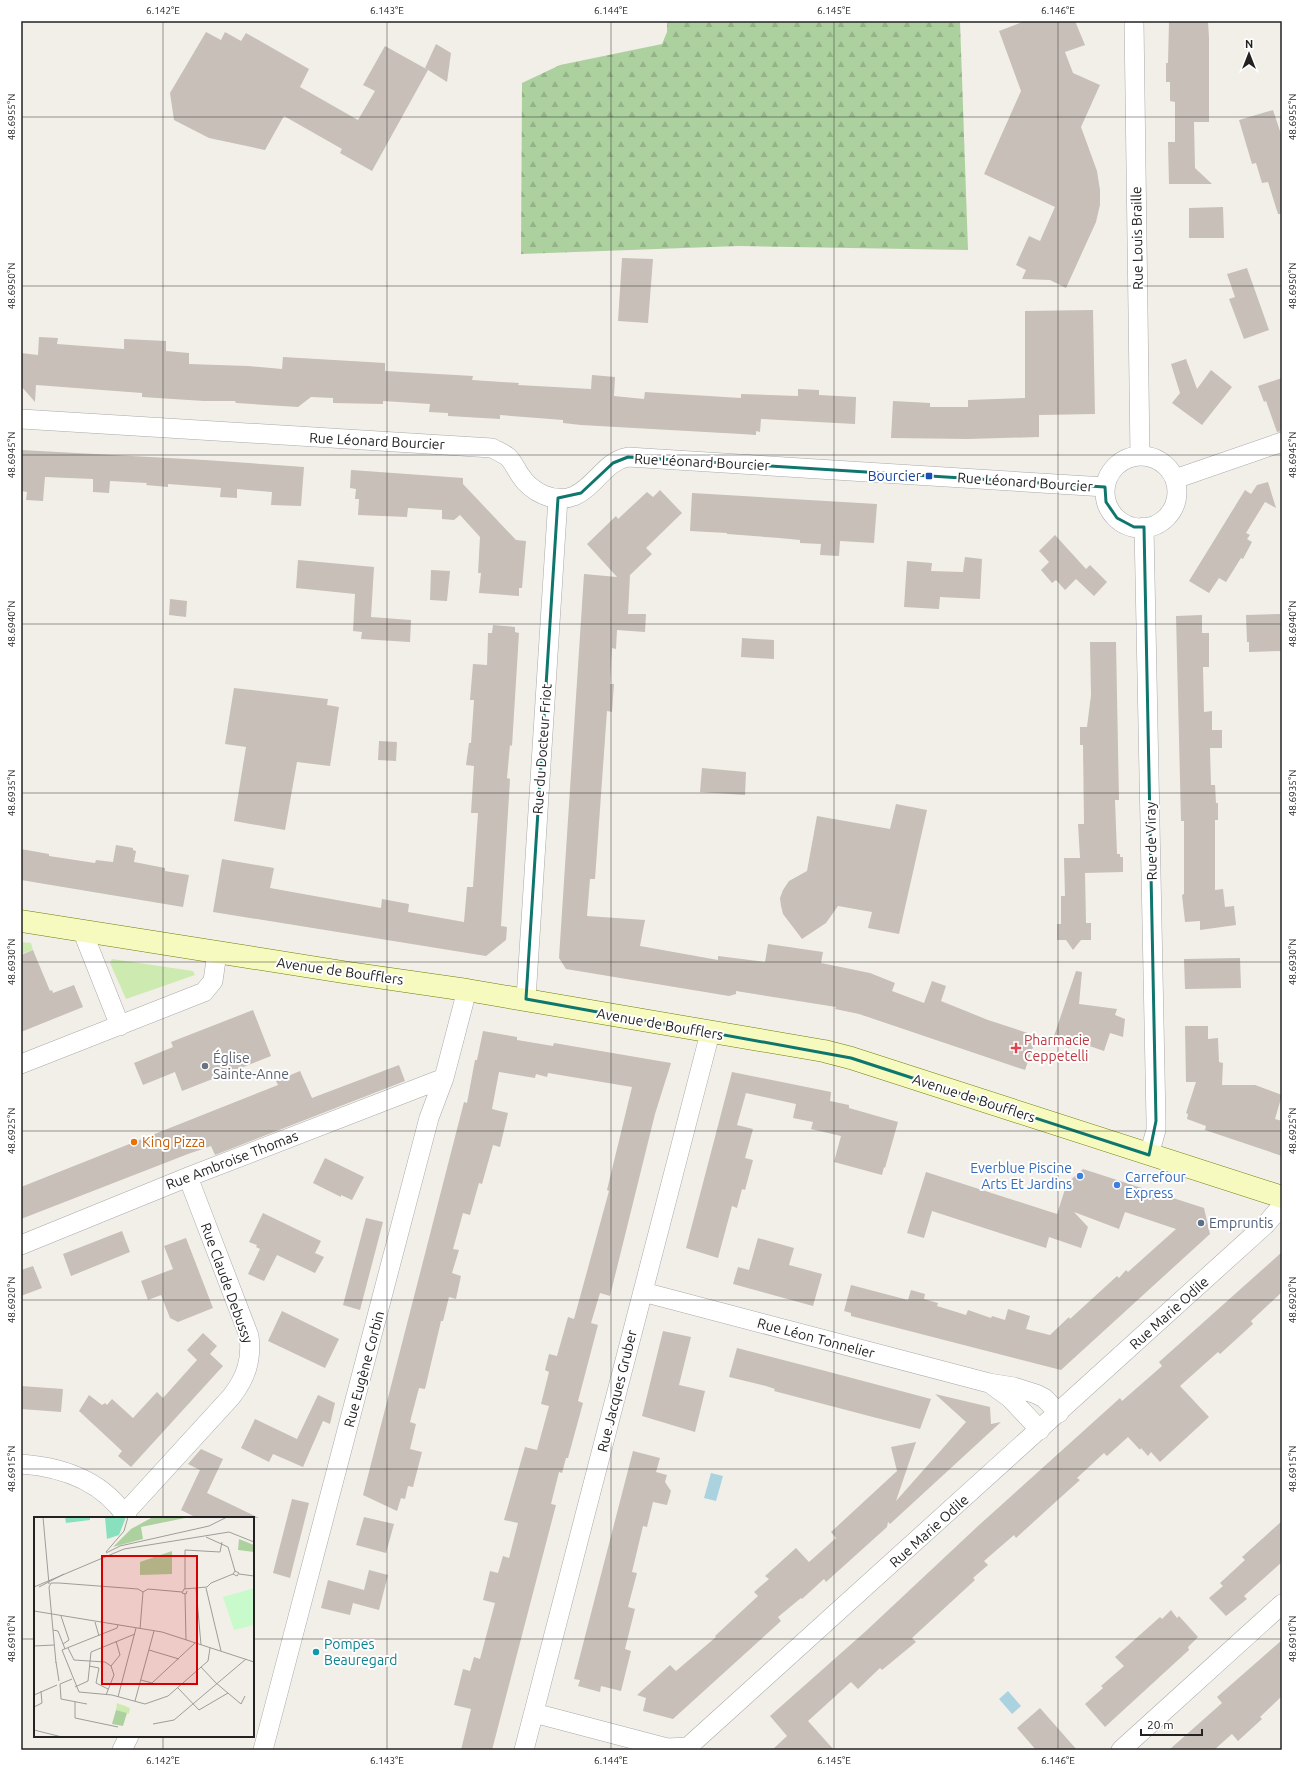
<svg xmlns="http://www.w3.org/2000/svg" width="1303" height="1771" viewBox="0 0 1303 1771" font-family="Ubuntu,sans-serif">
	<style>
		.grass { fill: #cdebb0 }
		.forest { fill: url(#forest-firs) }
		.water { fill: #aad3df }
		.building { fill: #c7bfb8 }
		.lines { fill: none; stroke-linecap: round; stroke-linejoin: round }
		.street-casing { stroke: #a9a9a9; stroke-width: 20 }
		.secondary-casing { stroke: #707d05; stroke-width: 23 }
		.street { stroke: #fff; stroke-width: 19 }
		.secondary { stroke: #f7fabf; stroke-width: 22 }
		.marked { fill: none; stroke: #0f766e; stroke-width: 3; stroke-linejoin: round }
		.ticks { fill: none; stroke: #222; stroke-width: 1; stroke-opacity: 0.45 }
		.transit-dot { fill: #1a4fb4; stroke: #fff; stroke-width: 1.5 }
		.health-dot { fill: #e0444e; stroke: #fff; stroke-width: 1.5 }
		.worship-dot { fill: #6b7280; stroke: #fff; stroke-width: 1.5 }
		.food-dot { fill: #e8710a; stroke: #fff; stroke-width: 1.5 }
		.shop-dot { fill: #3f7fe0; stroke: #fff; stroke-width: 1.5 }
		.service-dot { fill: #5c6f8a; stroke: #fff; stroke-width: 1.5 }
		.culture-dot { fill: #0f9aa8; stroke: #fff; stroke-width: 1.5 }
		.labels { text-anchor: middle; stroke-width: 4; stroke-linejoin: round; paint-order: stroke }
		.street-label { font-size: 14px; fill: #222; stroke: #fff }
		.transit-label { font-size: 14px; fill: #164399; stroke: #fff; text-anchor: end }
		.health-label { font-size: 14px; fill: #be3a42; stroke: #fff; text-anchor: start }
		.worship-label { font-size: 14px; fill: #5b616d; stroke: #fff; text-anchor: start }
		.food-label { font-size: 14px; fill: #c56008; stroke: #fff; text-anchor: start }
		.shop-label { font-size: 14px; fill: #366cbe; stroke: #fff; text-anchor: end }
		.service-label { font-size: 14px; fill: #4e5e75; stroke: #fff; text-anchor: start }
		.culture-label { font-size: 14px; fill: #0d838f; stroke: #fff; text-anchor: start }
		.inset-road { fill: none; stroke: #9f9d99; stroke-width: 1 }
		.view { fill: #d40000; fill-opacity: 0.15; stroke: #d40000; stroke-width: 2 }
		.inset-edge { fill: none; stroke: #222; stroke-width: 2 }
		.neatline { fill: none; stroke: #222; stroke-width: 1.5 }
		.ticks-label { font-size: 10px; text-anchor: middle; fill: #222 }
	</style>
	<defs>
		<pattern id="forest-firs" width="22" height="20" patternUnits="userSpaceOnUse"><rect width="22" height="20" fill="#add19e"/><path d="M5 1l3.5 6h-7zM16 11l3.5 6h-7z" fill="#95b388"/></pattern>
	</defs>
	<rect width="100%" height="100%" fill="#f2efe9"/>
	<path class="grass" d="M21,942L31,943L33,950L21,954Z
		M112,959L193,971L195,975L126,999L110,963Z"/>
	<path class="forest" d="M667,21H960L968,250L739,246L521,254L522,83L560,65L662,44L667,32Z"/>
	<path class="water" d="M711,1473L723,1476L716,1501L704,1498Z
		M1008,1691L1021,1706L1012,1714L999,1699Z"/>
	<path class="building" d="M1025,21H1075L1085,45L1065,52L1073,73L1100,85L1081,127L1097,171L1100,190V205L1096,222L1066,288L1050,280L1022,279L1026,270L1016,265L1029,236L1040,241L1055,207L984,174L1021,91L999,31Z
		M1169,21H1208L1209,38V122H1194L1195,168L1212,184H1169L1168,142H1175V102L1170,101V82H1166V63H1168Z
		M206,32L221,40L225,32L241,41L246,33L309,69L300,87L358,120L375,91L363,85L385,46L428,70L372,171L340,153L342,149L284,116L265,150L209,138L174,120L170,93Z
		M436,44L451,53L447,82L425,68Z
		M1273,110L1282,137V214H1278L1268,182L1262,183L1256,163L1252,164L1239,120Z
		M1223,207L1224,238H1189V208Z
		M622,258L653,259L648,323L618,321Z
		M1247,268L1269,330L1244,339L1229,299L1235,297L1227,274Z
		M1093,310L1095,414L1039,415V437L968,439L891,438L893,401L930,403V407H968V400L1025,398V311Z
		M39,337L58,338L57,344L124,349V339L166,341V351L189,353V364L248,366L282,369L283,357L385,363V371L473,376L472,380L519,383L518,385L591,389L592,375L615,377L614,396L644,399L645,392L741,398V394L798,396V389L819,390V395L856,397L855,424L761,419L760,432L756,431V435L741,434L581,425L563,423V420L500,415V419L448,416V413L429,412L430,404L383,401V404L333,403V398L311,397L298,407L236,403L235,401H204L142,397V393L36,385L35,402L21,386V353L38,355Z
		M1186,359L1197,389L1211,370L1232,387L1202,425L1172,403L1180,393L1171,364Z
		M1282,378V431L1277,432L1266,401L1264,402L1258,386Z
		M21,450L205,460L304,467L301,506L271,505L272,492L237,489V498L220,497L221,488L168,484V487L146,485L147,483L110,481L109,493L93,492V479L45,477L43,501L26,500L27,492L21,491Z
		M351,470L463,478V484L516,540L526,541L522,588H519V596L479,593L481,573H478L480,537L460,515L454,520L442,519V510L408,508L407,517L358,515L359,499H355L356,489L350,488Z
		M1268,482L1276,508L1265,502L1246,533L1250,535L1247,539L1252,542L1243,559L1241,558L1226,582L1219,578L1209,593L1189,581L1245,490L1251,494L1257,485Z
		M660,490L682,513L646,548L652,554L630,575L628,614H646L645,632L617,630L616,649L612,648L610,684H614L612,712L607,711L595,879H590L587,916L645,920L640,946L718,960V956L765,962L768,944L823,952L821,963L870,973L895,983L892,991L924,1003L932,981L946,986L941,1001L988,1020L1037,1036L1025,1070L859,1014L835,1009L836,1007L736,991V994L729,996L566,969L559,958L584,574L617,577L587,544L616,516L618,519L647,492L653,497Z
		M692,493L877,504L874,543L840,541L839,556L820,555L821,544L800,543V540L779,538L727,534V533L690,531Z
		M1055,535L1086,569L1084,571L1090,565L1107,582L1094,596L1076,579L1065,590L1056,580L1052,583L1041,570L1049,562L1039,551Z
		M965,557L982,559L980,599L940,597L939,609L904,607L907,561L932,563L931,571L963,572Z
		M298,560L374,567L371,617L411,620L410,642L361,639L362,632L353,631L355,594L296,588Z
		M431,570L450,571L447,601L430,600Z
		M170,599L187,601L186,617L169,615Z
		M1280,614L1281,651L1249,652V642H1247L1246,615Z
		M1202,615V633H1209V667H1203L1204,712L1212,711V730H1222V748H1210L1211,785H1215L1216,803H1218V820H1215V890L1223,889L1225,907L1234,906L1236,925L1200,930V921L1185,922L1182,895L1184,894V821H1181L1176,616Z
		M493,625L515,627V632L519,633L512,746L510,745L507,778L510,779L501,926L507,927L506,940L486,956L213,912L222,859L274,868L270,888L381,908L382,899L409,904L408,912L464,922L467,887H473L478,813H471L474,766L466,765L469,743H471L474,700H470L473,664L487,665L488,633H492Z
		M742,638L774,640V659L741,657Z
		M1090,642H1116L1119,800H1115L1117,854H1120V857H1123V872L1085,873L1086,923H1091V940H1081L1073,950L1066,940H1057V924H1061V896H1065L1064,858H1080L1078,824H1084L1083,745H1080V727H1087L1091,695Z
		M234,688L328,699L327,705L339,707L330,766L297,762L285,830L234,821L246,747L225,744Z
		M379,741L397,742L396,761L378,760Z
		M702,768L746,772L745,795L700,792Z
		M896,804L927,810L899,934L868,928L872,912L838,906L826,923L802,939L783,914L781,906L780,898L783,890L789,881L807,871L817,816L890,829Z
		M116,845L133,848V850L136,851L134,862L165,868V871L189,875L183,907L21,880V849L49,854V856L95,863L96,860L113,862Z
		M33,950L50,991L52,990L53,993L74,985L83,1007L21,1032V955Z
		M1240,958L1241,988L1185,989L1184,959Z
		M1076,971L1082,972L1079,1004L1117,1009L1115,1015L1125,1019L1123,1037L1110,1033L1104,1051L1072,1040L1069,1048L1052,1042Z
		M253,1010L271,1056L182,1091L175,1072L143,1085L134,1063L173,1047L171,1042Z
		M1185,1026H1208V1039L1218,1038L1219,1062L1223,1063L1222,1085H1255L1282,1095L1275,1119L1282,1121V1156L1205,1130L1206,1126L1187,1119L1188,1114L1186,1113L1196,1082H1186Z
		M483,1031L517,1037V1040L553,1046L554,1043L671,1063L655,1114L610,1296L600,1293L591,1323L598,1325L578,1401L583,1403L568,1458H566L562,1473L559,1472L551,1504L556,1505L492,1750H461L471,1709L454,1705L463,1669L470,1671L474,1657L480,1659L495,1603L483,1600L490,1571L498,1573L503,1556L509,1558L518,1523L504,1520L525,1447L537,1450L549,1406L541,1404L549,1372L545,1370L549,1354L557,1356L568,1317L574,1319L609,1191L607,1190L632,1087L548,1073L547,1077L536,1074L535,1078L499,1072L492,1109L508,1113L500,1147L493,1145L482,1184L479,1183L470,1215L463,1213L453,1249L459,1250L452,1273L461,1276L456,1299L449,1297L443,1321H441L425,1389L419,1388L410,1422L416,1424L410,1449L422,1452L413,1487L408,1486L405,1499L401,1498L397,1511L363,1495L464,1102L467,1103L475,1060H477Z
		M399,1065L405,1081L215,1155L211,1146L188,1154L21,1219V1187L278,1085L276,1081L300,1071L312,1098Z
		M732,1072L831,1092L830,1101L849,1105V1108L898,1122L885,1168L884,1167L882,1175L834,1162L841,1136L811,1129L813,1122L793,1118L796,1104L746,1093L737,1125L753,1129L745,1158L753,1160L745,1190L742,1189L737,1208L732,1206L718,1258L686,1248Z
		M325,1158L364,1177L352,1200L341,1195V1197L313,1183Z
		M1083,1169L1204,1208L1210,1234L1061,1370L851,1316V1313L844,1311L851,1285L908,1300L911,1290L925,1294L924,1299L938,1303L937,1306L966,1315L968,1310L991,1318L992,1316L1005,1320L1008,1309L1030,1316L1026,1329L1050,1335L1069,1317L1070,1319L1117,1276L1119,1278L1126,1270L1128,1272L1176,1229L1125,1212L1119,1229L1074,1212L1088,1227L1081,1248L1049,1237L1046,1248L932,1211L924,1238L907,1233L926,1172L1057,1214L1067,1183Z
		M263,1213L321,1241L315,1253L324,1257L315,1273L277,1255L264,1281L248,1274L260,1249L256,1247L257,1245L249,1242Z
		M366,1218L383,1222L360,1310L343,1305Z
		M122,1231L130,1252L71,1276L63,1254Z
		M186,1238L213,1308L178,1322L170,1318L161,1295L148,1300L141,1281L173,1269L164,1246Z
		M758,1238L794,1248L789,1265L822,1274L813,1306L733,1284L738,1267L749,1270Z
		M1282,1252V1292L1251,1321L1253,1324L1220,1354L1218,1352L1180,1386L1209,1417L1160,1462L1151,1452L1148,1456L1141,1448L1140,1450L1128,1437L1107,1456L1104,1453L1077,1478L1080,1480L1061,1497L1016,1538L1014,1535L984,1561L988,1565L973,1578L975,1580L912,1638L916,1642L882,1670L880,1668L858,1689L851,1682L808,1721L834,1750H772L787,1736L770,1716L866,1631L978,1526L1120,1398L1122,1401L1162,1366L1159,1362Z
		M33,1266L42,1288L21,1296V1270Z
		M282,1311L339,1339L325,1368L268,1341Z
		M663,1331L691,1337L679,1385L705,1391L695,1432L642,1416Z
		M203,1333L217,1346L210,1354L223,1366L131,1467L118,1456L122,1451L79,1411L89,1395L102,1405L105,1403L107,1405L112,1399L133,1418L157,1392L163,1398L197,1360L187,1350Z
		M737,1348L818,1369L931,1399L920,1429L869,1416L774,1391L775,1389L766,1386L729,1377Z
		M21,1386L63,1389L61,1412L21,1409Z
		M935,1394L990,1407L991,1424L1001,1422L890,1524L888,1522L887,1527L826,1582L824,1579L802,1599L801,1598L778,1617L781,1621L673,1719L643,1711L646,1698L637,1695L670,1665L676,1671L716,1637L715,1636L758,1596L754,1592L769,1579L765,1576L796,1548L809,1562L836,1538L831,1532L897,1471L891,1447L916,1442L896,1501L966,1422Z
		M318,1395L335,1403L330,1424L323,1421L303,1467L273,1454L269,1462L241,1448L255,1419L297,1439Z
		M201,1449L223,1459L207,1493L259,1518H197L181,1510L200,1470L188,1464Z
		M633,1451L660,1458L656,1472L667,1475L665,1482L671,1491L667,1505L653,1502L647,1527L643,1526L632,1572L637,1573L628,1607L635,1609L625,1649L631,1651L621,1691L601,1686L600,1692L578,1686L580,1680L574,1679Z
		M292,1499L309,1503L290,1578L273,1573Z
		M364,1517L394,1524L386,1553L356,1545Z
		M1282,1521V1562L1244,1596L1247,1599L1226,1616L1209,1598L1223,1586L1220,1583L1245,1560L1242,1557Z
		M369,1570L388,1575L379,1610L353,1603L350,1615L321,1608L328,1580L364,1590Z
		M1171,1610L1177,1618L1179,1616L1198,1637L1188,1647L1189,1650L1105,1727L1085,1704L1103,1688L1101,1686L1124,1666L1115,1657L1160,1617L1162,1619Z
		M1282,1640V1696L1260,1717L1262,1719L1238,1741L1232,1734L1214,1750H1169L1222,1703L1217,1697Z
		M1040,1708L1077,1750H1036L1017,1728Z"/>
	<g class="lines">
		<g class="street-casing">
			<path id="street" d="M1134,21L1140,456
				M21,419L492,448C497,451 503,453 508,457C513,462 516,469 520,475C531,492 554,504 574,496C595,487 605,461 628,457L1105,487
				M1105 492a36 36 0 1 1 72 0a36 36 0 1 1-72 0Z
				M1175,479L1282,442
				M1144,527L1156,1121V1130L1149,1155
				M82,930L120,1026
				M526,999L558,498
				M21,1064L204,992L213,981L217,953
				M21,1245L188,1177L444,1078
				M643,1292L989,1383L1014,1387L1036,1394L1044,1398L1059,1413
				M992,1385L1010,1398L1040,1430
				M21,1464C63,1467 103,1481 127,1518
				M124,1514L231,1397C246,1378 252,1360 249,1336L188,1177
				M534,1713L667,1748L688,1747L1266,1224L1280,1208L1282,1203
				M122,1750L129,1736
				M263,1750L429,1118L444,1078L467,990
				M524,1750L710,1033
				M1121,1750L1282,1604"/>
		</g>
		<g class="secondary-casing">
			<path id="secondary" d="M21,921L349,973L467,990L824,1051L851,1058L1282,1197"/>
		</g>
		<use href="#street" class="street"/>
		<use href="#secondary" class="secondary"/>
	</g>
	<path class="marked" d="M628,457L1105,487L1106,502L1117,518L1134,527H1144L1156,1121L1149,1155L851,1058L526,999L558,498L581,493L613,463Z"/>
	<path class="ticks" d="M163,21V1518M387,21V1750M611,21V1750M834,21V1750M1058,21V1750M21,117H1282M21,286H1282M21,455H1282M21,624H1282M21,793H1282M21,962H1282M21,1131H1282M21,1300H1282M21,1469H1282M21,1639H35M253,1639H1282M163,1736V1750"/>
	<rect class="transit-dot" x="925" y="472" width="8" height="8" rx="2"/>
	<path class="health-dot" d="M1014 1042h4v4h4v4h-4v4h-4v-4h-4v-4h4z"/>
	<circle class="worship-dot" cx="205" cy="1066" r="4"/>
	<circle class="food-dot" cx="134" cy="1142" r="4"/>
	<g class="shop-dot">
		<circle cx="1080" cy="1176" r="4"/>
		<circle cx="1117" cy="1185" r="4"/>
	</g>
	<circle class="service-dot" cx="1201" cy="1223" r="4"/>
	<circle class="culture-dot" cx="316" cy="1652" r="4"/>
	<g class="labels">
		<g class="street-label">
			<text transform="translate(1137 238) rotate(-91)" y="5">Rue Louis Braille</text>
			<text transform="translate(377 441) rotate(3)" y="5">Rue Léonard Bourcier</text>
			<text transform="translate(702 462) rotate(3)" y="5">Rue Léonard Bourcier</text>
			<text transform="translate(1025 482) rotate(4)" y="5">Rue Léonard Bourcier</text>
			<text transform="translate(542 749) rotate(-86)" y="5">Rue du Docteur Friot</text>
			<text transform="translate(1151 841) rotate(-91)" y="5">Rue de Viray</text>
			<text transform="translate(340 971) rotate(8)" y="5">Avenue de Boufflers</text>
			<text transform="translate(660 1024) rotate(10)" y="5">Avenue de Boufflers</text>
			<text transform="translate(974 1098) rotate(18)" y="5">Avenue de Boufflers</text>
			<text transform="translate(232 1160) rotate(-21)" y="5">Rue Ambroise Thomas</text>
			<text transform="translate(227 1283) rotate(70)" y="5">Rue Claude Debussy</text>
			<text transform="translate(1169 1313) rotate(-42)" y="5">Rue Marie Odile</text>
			<text transform="translate(816 1338) rotate(15)" y="5">Rue Léon Tonnelier</text>
			<text transform="translate(364 1369) rotate(-75)" y="5">Rue Eugène Corbin</text>
			<text transform="translate(617 1391) rotate(-76)" y="5">Rue Jacques Gruber</text>
			<text transform="translate(929 1531) rotate(-42)" y="5">Rue Marie Odile</text>
		</g>
		<g class="transit-label">
			<text x="921" y="481">Bourcier</text>
		</g>
		<g class="health-label">
			<text x="1024" y="1045">Pharmacie<tspan x="1024" dy="16">Ceppetelli</tspan></text>
		</g>
		<g class="worship-label">
			<text x="213" y="1063">Église<tspan x="213" dy="16">Sainte-Anne</tspan></text>
		</g>
		<g class="food-label">
			<text x="142" y="1147">King Pizza</text>
		</g>
		<g class="shop-label">
			<text x="1072" y="1173">Everblue Piscine<tspan x="1072" dy="16">Arts Et Jardins</tspan></text>
			<text x="1125" y="1182" text-anchor="start">Carrefour<tspan x="1125" dy="16">Express</tspan></text>
		</g>
		<g class="service-label">
			<text x="1209" y="1228">Empruntis</text>
		</g>
		<g class="culture-label">
			<text x="324" y="1649">Pompes<tspan x="324" dy="16">Beauregard</tspan></text>
		</g>
	</g>
	<g transform="translate(34 1517)">
		<rect width="220" height="220" fill="#f2efe9"/>
		<path d="M83,186L96,191L95,197L82,193Z" fill="#cdebb0"/>
		<path d="M119,0H156L107,10L109,22L79,30L97,12ZM205,22L220,28V35L204,33ZM138,34V57L106,58V45ZM82,193L93,196L89,209L78,207Z" fill="#add19e"/>
		<path d="M220,71V108L200,113L189,80Z" fill="#c8facc"/>
		<path d="M31,0H56V3L32,6ZM71,0H92L85,18L73,22Z" fill="#88e0be"/>
		<path class="inset-road" d="M9,0L15,67M172,20L194,30L201,54L199,57L203,59L205,56L201,54M72,35L90,14L94,0M72,36L86,29L175,9L193,0M205,57L220,59M0,70L90,32L195,15L220,25M5,70L30,57M15,70L17,66H25L104,72L109,75L114,72L148,75M15,70L22,146M162,71L167,128M172,71L187,134M151,72V33L186,35L188,25M153,74L152,77L148,76L150,72L173,70L177,66L199,57M151,77L152,123M0,94L128,115L220,145M27,99L35,123L29,127M61,105L65,119M84,108L83,111L28,133L45,175L78,178L111,187L134,179L174,144L176,131M106,112L109,75M19,113L24,114L31,132M0,129L20,128M34,131L40,143L71,145L77,149L80,158L72,178M115,133L145,142M22,145L25,164M55,149L65,151L62,166L74,172M77,149L86,138L82,124M167,150L182,166L207,187L211,179M107,163L118,166L161,126M26,167L27,182L53,187M26,167L38,162M41,170L54,164L57,135L101,117M144,171L165,193L194,176M0,178L23,168M84,180L102,111M101,184L120,114M41,185V201L84,210M0,190L8,186L7,174M119,207L140,203L212,142M0,213L28,220"/>
		<path class="view" d="M68,39H163V167H68Z"/>
		<rect width="220" height="220" class="inset-edge"/>
	</g>
	<rect width="1303" height="1771" fill="none" stroke="#ffffff" stroke-width="44"/>
	<g transform="translate(1249 54)" stroke="#ffffff" stroke-width="3" paint-order="stroke">
	<path d="M0-3L7 15L0 10L-7 15Z" fill="#222222"/>
	<text y="-6" font-size="11" font-weight="bold" text-anchor="middle" fill="#222222">N</text>
	</g>
	<path d="M1141 1729v6h61v-6" fill="none" stroke="#222222" stroke-width="2"/>
	<text x="1147" y="1729" font-size="12" fill="#222222" stroke="#ffffff" stroke-width="3" paint-order="stroke">20 m</text>
	<rect x="22" y="22" width="1259" height="1727" class="neatline"/>
	<g class="ticks-label">
		<text x="163" y="14">6.142°E</text>
		<text x="387" y="14">6.143°E</text>
		<text x="611" y="14">6.144°E</text>
		<text x="834" y="14">6.145°E</text>
		<text x="1058" y="14">6.146°E</text>
		<text transform="translate(11 117) rotate(-90)" y="4">48.6955°N</text>
		<text transform="translate(1292 117) rotate(-90)" y="4">48.6955°N</text>
		<text transform="translate(11 286) rotate(-90)" y="4">48.6950°N</text>
		<text transform="translate(1292 286) rotate(-90)" y="4">48.6950°N</text>
		<text transform="translate(11 455) rotate(-90)" y="4">48.6945°N</text>
		<text transform="translate(1292 455) rotate(-90)" y="4">48.6945°N</text>
		<text transform="translate(11 624) rotate(-90)" y="4">48.6940°N</text>
		<text transform="translate(1292 624) rotate(-90)" y="4">48.6940°N</text>
		<text transform="translate(11 793) rotate(-90)" y="4">48.6935°N</text>
		<text transform="translate(1292 793) rotate(-90)" y="4">48.6935°N</text>
		<text transform="translate(11 962) rotate(-90)" y="4">48.6930°N</text>
		<text transform="translate(1292 962) rotate(-90)" y="4">48.6930°N</text>
		<text transform="translate(11 1131) rotate(-90)" y="4">48.6925°N</text>
		<text transform="translate(1292 1131) rotate(-90)" y="4">48.6925°N</text>
		<text transform="translate(11 1300) rotate(-90)" y="4">48.6920°N</text>
		<text transform="translate(1292 1300) rotate(-90)" y="4">48.6920°N</text>
		<text transform="translate(11 1469) rotate(-90)" y="4">48.6915°N</text>
		<text transform="translate(1292 1469) rotate(-90)" y="4">48.6915°N</text>
		<text transform="translate(11 1639) rotate(-90)" y="4">48.6910°N</text>
		<text transform="translate(1292 1639) rotate(-90)" y="4">48.6910°N</text>
		<text x="163" y="1764">6.142°E</text>
		<text x="387" y="1764">6.143°E</text>
		<text x="611" y="1764">6.144°E</text>
		<text x="834" y="1764">6.145°E</text>
		<text x="1058" y="1764">6.146°E</text>
	</g>
</svg>
